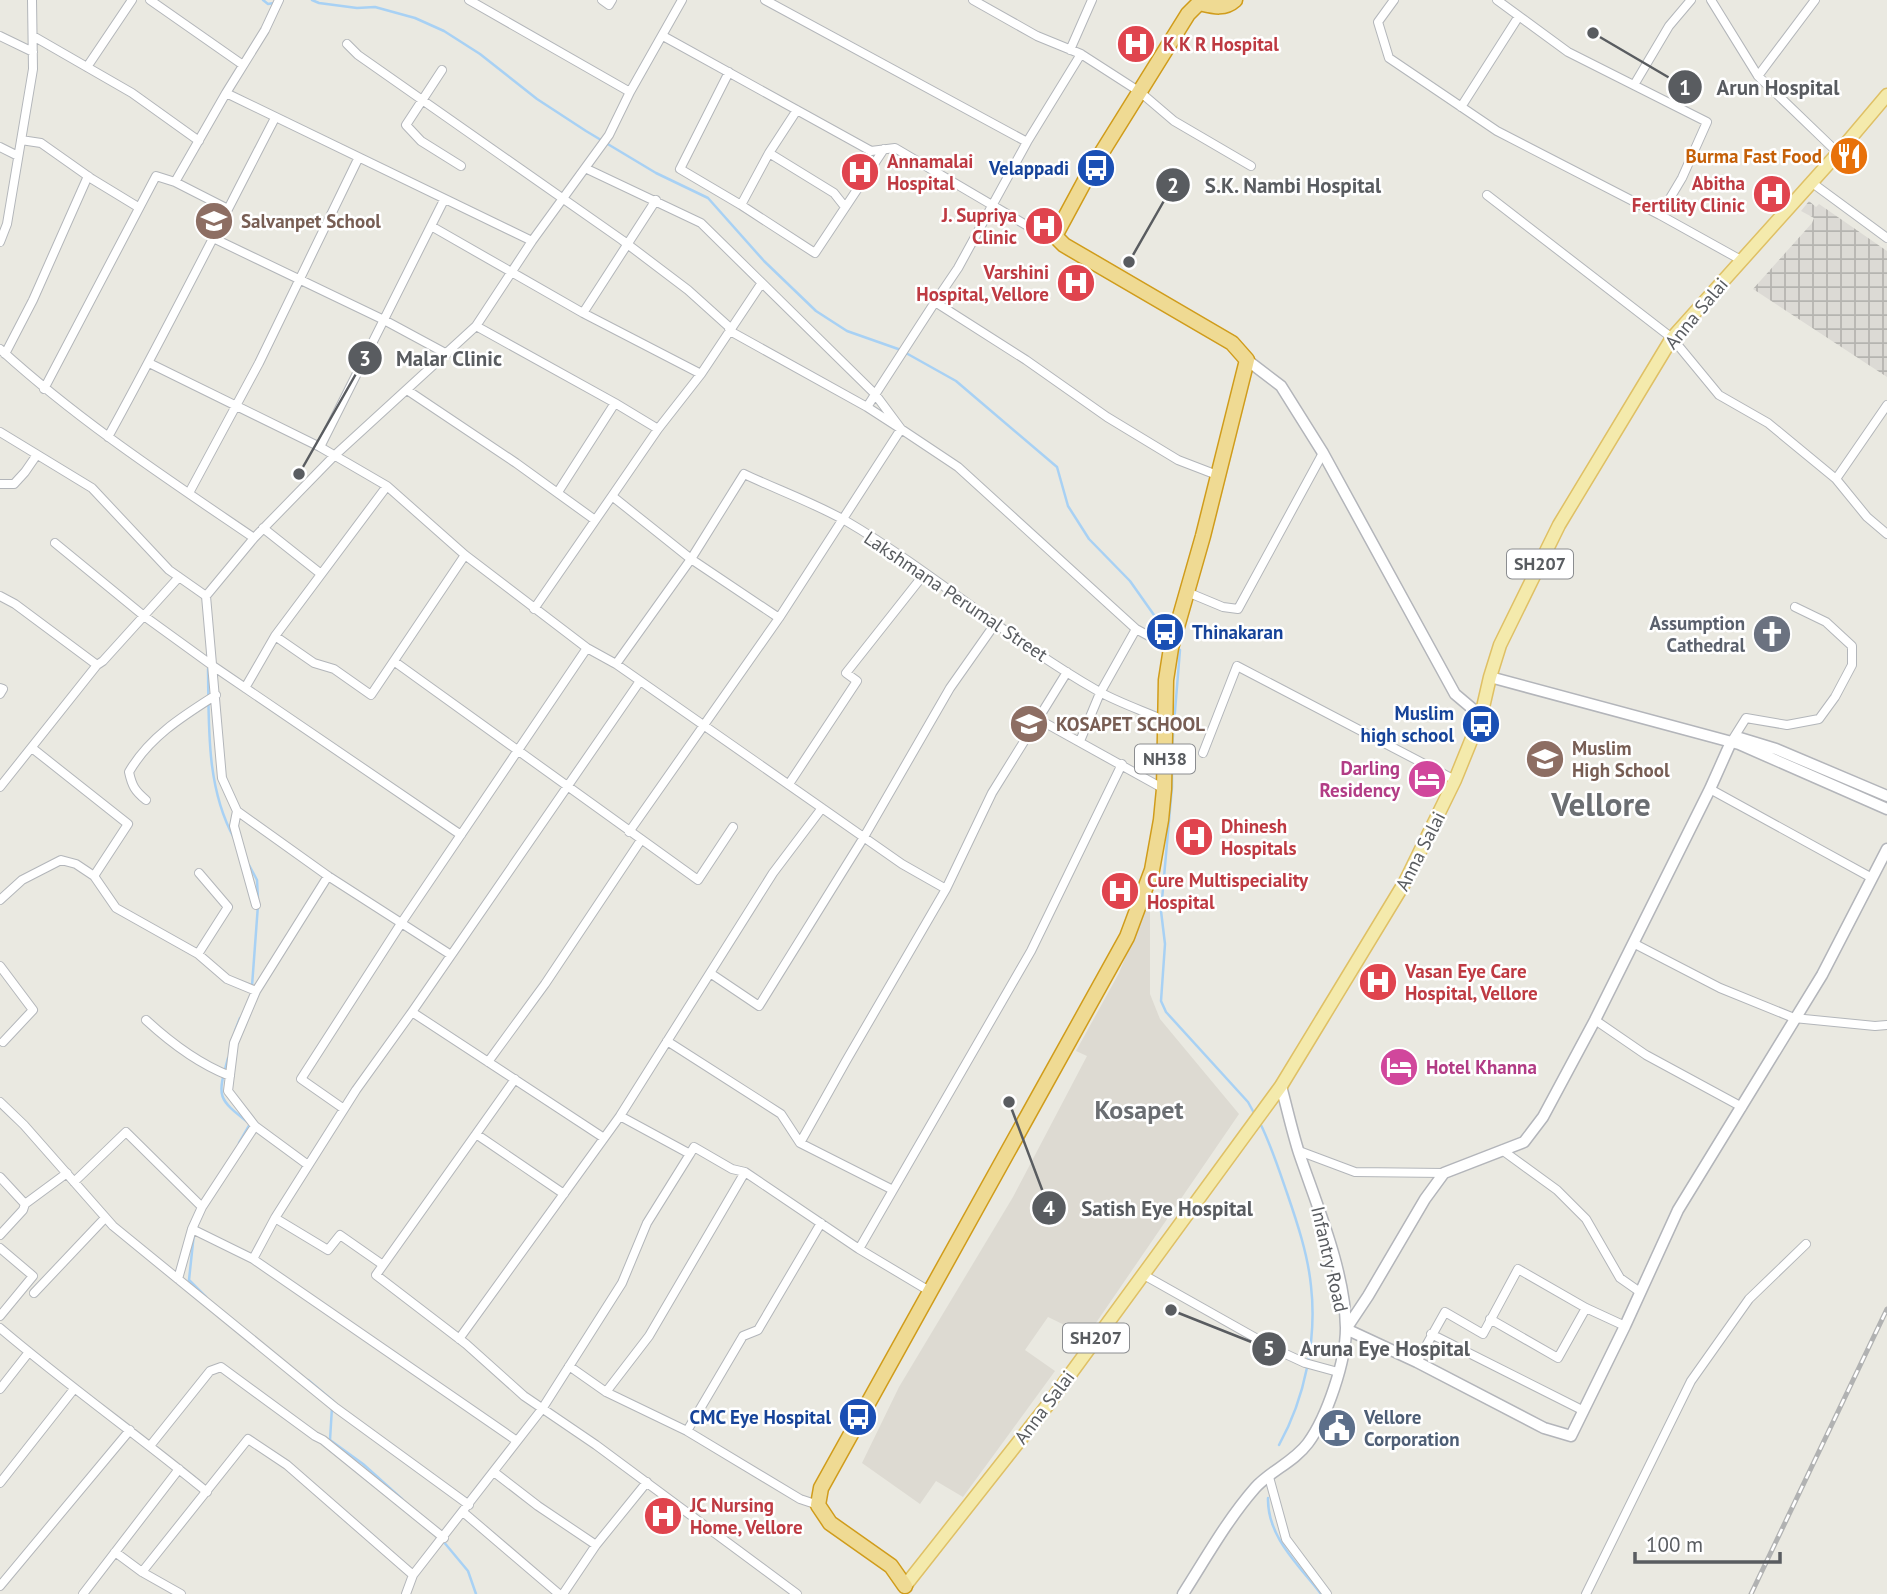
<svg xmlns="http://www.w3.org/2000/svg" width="1887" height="1594" viewBox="0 0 1887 1594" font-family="'PT Sans',sans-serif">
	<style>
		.industrial { fill: url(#industrial-grid) }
		.education { fill: #dddad2 }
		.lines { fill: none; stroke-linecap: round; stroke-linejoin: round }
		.stream { stroke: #a8d1f4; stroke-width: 2.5 }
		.street-casing { stroke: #b3b6ba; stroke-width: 10 }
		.secondary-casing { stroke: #b3b5ba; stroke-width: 13 }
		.primary-casing { stroke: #dfc065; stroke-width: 15 }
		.highway-casing { stroke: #d09c1b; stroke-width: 17 }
		.street { stroke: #fff; stroke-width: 8 }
		.secondary { stroke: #fff; stroke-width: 10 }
		.primary { stroke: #f4eaac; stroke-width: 12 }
		.highway { stroke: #efda93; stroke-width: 14 }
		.rail-casing { stroke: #b1b2b2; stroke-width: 5 }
		.rail { stroke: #fff; stroke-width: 2.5; stroke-dasharray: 8; stroke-linecap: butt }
		.labels { text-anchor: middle; stroke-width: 5; stroke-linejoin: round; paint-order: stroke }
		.shield { fill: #fff; stroke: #8b8d90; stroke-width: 2 }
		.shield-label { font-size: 18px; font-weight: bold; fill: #595c60 }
		.health-label { font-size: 19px; font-weight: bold; fill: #be3a42; stroke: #fff; text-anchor: start }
		.food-label { font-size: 19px; font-weight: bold; fill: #c56008; stroke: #fff; text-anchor: end }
		.transit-label { font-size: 19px; font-weight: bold; fill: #164399; stroke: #fff; text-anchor: end }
		.education-label { font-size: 19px; font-weight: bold; fill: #785e54; stroke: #fff; text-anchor: start }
		.street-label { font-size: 19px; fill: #595c60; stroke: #fff }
		.worship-label { font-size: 19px; font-weight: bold; fill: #5b616d; stroke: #fff; text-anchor: end }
		.hotel-label { font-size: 19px; font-weight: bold; fill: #b23c85; stroke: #fff; text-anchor: end }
		.service-label { font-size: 19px; font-weight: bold; fill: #4e5e75; stroke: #fff; text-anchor: start }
		.district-label { font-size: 26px; font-weight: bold; fill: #6b6e72; stroke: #fff }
		.town-label { font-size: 33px; font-weight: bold; fill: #6b6e72; stroke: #fff }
		.leader { fill: none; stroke: #595c60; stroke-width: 2.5 }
		.callout-dot { fill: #595c60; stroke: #fff; stroke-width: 2.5 }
		.mark-label { font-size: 21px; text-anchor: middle; font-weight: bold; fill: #fff }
		.callout-label { font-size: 21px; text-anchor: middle; font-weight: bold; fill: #595c60; stroke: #fff; stroke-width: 5; stroke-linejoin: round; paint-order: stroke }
	</style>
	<defs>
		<pattern id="industrial-grid" width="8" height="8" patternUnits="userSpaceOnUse" patternTransform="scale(1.75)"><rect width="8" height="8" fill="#dcdad5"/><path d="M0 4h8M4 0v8" fill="none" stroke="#b5b4b0"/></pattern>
	</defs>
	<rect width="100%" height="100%" fill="#eae9e1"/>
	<path class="industrial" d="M1809,201L1816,207L1819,204L1887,251V377L1753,289L1812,223L1814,218L1801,211Z"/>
	<path class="education" d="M1150,897V994L1160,1019L1239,1114L1087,1336L1048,1317L1025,1350L1055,1371L963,1497L936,1481L920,1504L862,1463L899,1387L1013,1197L1087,1056L1076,1051L1119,973Z"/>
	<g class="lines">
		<path class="stream" d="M263,0L268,4L274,3
			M312,0L319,3L357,8L375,7L415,18L444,31L480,54L537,99L586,131L656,173L708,198L764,261L816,311L847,331L901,350
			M906,353L956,381L1057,467L1068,506L1089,539L1130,581L1166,632
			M208,669C209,726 206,787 234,838
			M1172,748L1180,650
			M1172,752V787L1161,911L1165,944L1161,1001L1166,1012L1248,1102L1254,1113
			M249,865L257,880L258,899
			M252,986L258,905
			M235,1031L240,1018
			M228,1058C217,1098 217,1098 250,1124L239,1143
			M1260,1123C1271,1145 1279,1170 1287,1193C1297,1222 1308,1255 1311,1286C1317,1339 1305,1398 1279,1445
			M194,1233L189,1280L206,1297
			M308,1380L333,1401
			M332,1407L330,1440L363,1464L402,1499
			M1268,1498C1267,1537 1299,1565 1321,1594
			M443,1541L468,1571L476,1594"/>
		<g class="street-casing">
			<path id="street" d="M150,0L243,65
				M469,0L630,92
				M602,0L609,5L612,0
				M765,0L1027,142
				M973,0L1037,36L1081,54L1140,92L1174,121L1251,166
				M1394,0L1378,22L1389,58L1497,131L1660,215L1741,260
				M1497,0L1568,52L1707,122L1682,178L1660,215
				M1711,0L1758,76L1838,153
				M0,36L33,52
				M33,36L132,93L199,141
				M663,36L871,151L895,148L1043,235L1055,236
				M347,44L358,55L622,240L688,290L728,326L730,331L867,407L901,429L779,618L629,832
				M1070,50L1092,0
				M1081,54L1027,142L958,268L935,302L1026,360L1107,417L1178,460L1217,475
				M87,67L132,0
				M442,70L406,125L421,141L461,166
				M729,72L680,169L741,205L815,253L884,149
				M1758,76L1815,0
				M1634,85L1669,26L1691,0
				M226,93L532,241
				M1461,107L1519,16
				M21,140L41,143L92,179L138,207
				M0,147L18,156
				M769,153L834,193L845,207
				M587,169L701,223L875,394L901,429L958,467L1136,629L1171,648
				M175,182L226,93L265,30L279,0
				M1811,182L1887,238
				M1487,195L1672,338L1719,395L1768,423L1836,479
				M741,205L769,153L797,110
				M431,226L583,313L701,374L761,284
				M211,237L384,320L447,354
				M0,242L7,224L33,69L32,0
				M583,313L656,200
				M476,326L615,403L658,429
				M0,349C79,421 166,478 254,538
				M5,354L33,300L88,176
				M149,363L320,447L387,486L465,555L587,648L616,664L902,864L946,889
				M44,389L156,176L175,182L228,209
				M407,390L516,463L595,520
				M1887,405L1836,479L1867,517L1887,534
				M867,407L935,302
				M0,432L92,488L169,570L206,596
				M108,437C166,332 220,224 275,118
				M320,447L444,200
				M0,484H14L25,472L36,456
				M558,492L615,403
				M189,493L259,363L358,159
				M612,496L658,429L701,374
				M263,528L321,574
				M55,543L144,616L213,666L461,835
				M1187,592L1223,607L1238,609L1323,453
				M0,596L15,604L97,665
				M534,609L612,496L691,559L779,618
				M275,636L314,663L334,669L371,695L465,555
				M395,662L698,880L733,827
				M616,664L691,559L744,474C778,490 814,503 846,521C933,572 1010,641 1098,691C1119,703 1144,711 1166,721
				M0,688L3,689L0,694
				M245,688L275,636L387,486
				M1038,719L1067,672
				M1080,741L1100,693L1136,629
				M1731,742L1746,718L1787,725L1819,719L1835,697L1852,665V646L1826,622L1795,607
				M32,748L128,824L94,876
				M1203,753L1237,666L1455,780
				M789,784L857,681L846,673L925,573
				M0,787L97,665L103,661L179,577
				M1710,789L1872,878
				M146,800C135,791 132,786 129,772C149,737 183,716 216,695
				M237,811L234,826L256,905
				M0,900L22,880L61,860L76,864L94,876L116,908L198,954L227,979L256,991
				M1633,943L1720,988L1794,1018L1875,1026L1887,1025
				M198,954L228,907L199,873
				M451,955L328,876L237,811L222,778L206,596L254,538L334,456L476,326L532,241L609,135L630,92L682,0
				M0,966L33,1010L3,1042
				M710,973L759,1006L864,837L950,688L995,624
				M412,1012L604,1138
				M146,1020C171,1043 199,1064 230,1076
				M1595,1020L1646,1055L1742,1107
				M667,1041L781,1114L800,1143L893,1190
				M488,1062L545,984L641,840
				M515,1079L376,1275L466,1344L524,1396L596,1445L797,1594
				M0,1102L24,1125L113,1226L336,1408L469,1505
				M344,1109L301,1079L402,922L587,648
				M620,1116L690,1154L694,1147L732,1169L745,1172L859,1249L931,1292
				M476,1134L564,1194
				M800,1143L846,1061L946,889L992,793L1038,719L1164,789
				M1502,1150L1557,1190L1586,1219L1620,1278L1640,1292
				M1299,1151L1355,1172L1444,1173
				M308,1165L255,1126L228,1091L234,1043L256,991L328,876
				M0,1177L25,1204
				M74,1182L126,1132L202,1207
				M275,1218L328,1250L340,1235L383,1265
				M192,1229L253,1259L517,1441
				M0,1235L23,1210L25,1204L67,1173
				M0,1248L33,1276L0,1316
				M859,1249L1031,951L1122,764
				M253,1259L275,1218L356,1090L412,1012L640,681
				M1142,1274L1277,1350L1305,1363L1338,1372
				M178,1279L192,1229L202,1207L255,1126
				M34,1293L105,1218
				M1490,1319L1558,1358L1586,1308
				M0,1328C67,1385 139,1436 207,1492
				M1431,1334L1584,1411
				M459,1339L620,1116L773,873L822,808
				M1417,1362L1445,1312L1483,1334L1518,1269L1586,1308L1625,1326
				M569,1366L606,1392L687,1431
				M0,1389L29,1352
				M606,1392L649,1336L745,1172
				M150,1446L210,1371L221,1367L315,1436L323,1440L444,1538
				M494,1472L538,1506L596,1545
				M1269,1477L1286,1539L1327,1594
				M0,1483L74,1389
				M818,1505L800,1499L687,1431L743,1336L758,1330L821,1223
				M463,1512L559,1594
				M115,1552L142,1572L181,1594
				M142,1572L248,1439L287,1465L413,1575L406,1594
				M413,1575L542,1409L622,1283L647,1223L690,1154
				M0,1586L130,1430
				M83,1594L179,1469
				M563,1594L596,1545L647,1482
				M1586,1594L1691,1381L1749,1299L1806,1244"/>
		</g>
		<g class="secondary-casing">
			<path id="secondary" d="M1247,360L1281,386L1323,453L1455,694L1481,716
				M1490,677L1739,744L1887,809
				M1887,796L1776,749L1740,738L1731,742L1710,789L1595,1020L1543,1117L1524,1142L1444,1173L1425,1199L1368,1296L1346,1329L1417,1362L1544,1428L1571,1436L1625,1326L1678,1210L1822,975L1887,849
				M1183,1594C1206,1558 1227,1520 1255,1488C1270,1471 1294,1462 1308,1443C1327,1417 1346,1361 1346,1328C1345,1271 1317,1206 1299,1153C1292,1131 1287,1108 1281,1086"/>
		</g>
		<g class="primary-casing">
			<path id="primary" d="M905,1586L1050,1402L1281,1086L1323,1017L1405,882L1455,780L1481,716L1490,677L1500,645L1559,525L1672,338L1838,153L1887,95"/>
		</g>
		<g class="highway-casing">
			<path id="highway" d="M905,1586L891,1566L830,1523L818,1505L821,1488L1127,937L1152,870L1161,820L1164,789L1166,680L1171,648L1203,536L1247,360L1232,343L1064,245L1055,236L1089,173L1188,14L1199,3C1212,6 1224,10 1235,0"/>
		</g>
		<use href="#street" class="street"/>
		<use href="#secondary" class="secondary"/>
		<use href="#primary" class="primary"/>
		<use href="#highway" class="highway"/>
		<g class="rail-casing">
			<path id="rail" d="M1751,1594L1887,1309"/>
		</g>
		<use href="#rail" class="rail"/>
	</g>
	<defs>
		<g id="hospital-disc" transform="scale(2.0125)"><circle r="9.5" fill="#e0444e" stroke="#fff"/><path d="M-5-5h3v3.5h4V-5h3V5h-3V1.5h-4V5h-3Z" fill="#fff"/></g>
		<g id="restaurant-disc" transform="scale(2.0125)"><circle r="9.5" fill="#e8710a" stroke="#fff"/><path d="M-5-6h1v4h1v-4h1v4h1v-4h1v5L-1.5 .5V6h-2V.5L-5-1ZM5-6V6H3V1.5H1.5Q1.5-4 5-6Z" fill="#fff"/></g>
		<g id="bus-disc" transform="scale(2.0125)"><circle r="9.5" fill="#1a4fb4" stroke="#fff"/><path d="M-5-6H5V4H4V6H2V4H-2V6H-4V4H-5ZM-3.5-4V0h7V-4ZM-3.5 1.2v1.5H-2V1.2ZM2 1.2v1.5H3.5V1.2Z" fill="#fff"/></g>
		<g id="school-disc" transform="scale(2.0125)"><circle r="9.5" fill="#8d6e63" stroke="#fff"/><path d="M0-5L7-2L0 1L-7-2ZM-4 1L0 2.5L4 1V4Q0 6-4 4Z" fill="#fff"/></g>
		<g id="church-disc" transform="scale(2.0125)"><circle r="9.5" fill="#6b7280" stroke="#fff"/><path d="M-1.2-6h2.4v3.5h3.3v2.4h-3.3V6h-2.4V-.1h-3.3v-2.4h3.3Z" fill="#fff"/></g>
		<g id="hotel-disc" transform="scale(2.0125)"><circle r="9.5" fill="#d1479c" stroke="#fff"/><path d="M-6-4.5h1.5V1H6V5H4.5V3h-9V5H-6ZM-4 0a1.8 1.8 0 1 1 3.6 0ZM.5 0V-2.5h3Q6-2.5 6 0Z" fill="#fff"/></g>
		<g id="civic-disc" transform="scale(2.0125)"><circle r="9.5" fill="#5c6f8a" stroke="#fff"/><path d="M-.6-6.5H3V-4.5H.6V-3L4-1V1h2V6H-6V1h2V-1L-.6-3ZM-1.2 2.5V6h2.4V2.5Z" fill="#fff"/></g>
	</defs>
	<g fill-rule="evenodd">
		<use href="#hospital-disc" x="1136" y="44"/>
		<use href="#restaurant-disc" x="1849" y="156"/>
		<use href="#bus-disc" x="1096" y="168"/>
		<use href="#hospital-disc" x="860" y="172"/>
		<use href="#hospital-disc" x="1772" y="194"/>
		<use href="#school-disc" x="214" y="221"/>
		<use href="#hospital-disc" x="1044" y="226"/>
		<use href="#hospital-disc" x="1076" y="283"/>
		<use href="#bus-disc" x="1165" y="632"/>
		<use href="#church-disc" x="1772" y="634"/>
		<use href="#school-disc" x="1029" y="724"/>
		<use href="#bus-disc" x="1481" y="724"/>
		<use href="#school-disc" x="1545" y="759"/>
		<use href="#hotel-disc" x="1427" y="779"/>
		<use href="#hospital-disc" x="1194" y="837"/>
		<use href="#hospital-disc" x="1120" y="891"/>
		<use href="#hospital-disc" x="1378" y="982"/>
		<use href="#hotel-disc" x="1399" y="1067"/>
		<use href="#bus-disc" x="858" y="1417"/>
		<use href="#civic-disc" x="1337" y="1428"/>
		<use href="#hospital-disc" x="663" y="1516"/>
	</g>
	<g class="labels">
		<g class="shield">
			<rect x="1507" y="549.5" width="66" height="29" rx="5"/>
			<rect x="1135" y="744.5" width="60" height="29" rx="5"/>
			<rect x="1063" y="1323.5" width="66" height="29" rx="5"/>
		</g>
		<g class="shield-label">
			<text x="1540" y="570">SH207</text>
			<text x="1165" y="765">NH38</text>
			<text x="1096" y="1344">SH207</text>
		</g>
		<g class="health-label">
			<text x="1163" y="51">K K R Hospital</text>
			<text x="887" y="168">Annamalai<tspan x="887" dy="22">Hospital</tspan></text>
			<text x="1745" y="190" text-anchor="end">Abitha<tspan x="1745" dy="22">Fertility Clinic</tspan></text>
			<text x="1017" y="222" text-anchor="end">J. Supriya<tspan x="1017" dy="22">Clinic</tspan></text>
			<text x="1049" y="279" text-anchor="end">Varshini<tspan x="1049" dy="22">Hospital, Vellore</tspan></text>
			<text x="1221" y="833">Dhinesh<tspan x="1221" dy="22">Hospitals</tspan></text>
			<text x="1147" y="887">Cure Multispeciality<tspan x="1147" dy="22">Hospital</tspan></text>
			<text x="1405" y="978">Vasan Eye Care<tspan x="1405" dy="22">Hospital, Vellore</tspan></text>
			<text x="690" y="1512">JC Nursing<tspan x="690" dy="22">Home, Vellore</tspan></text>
		</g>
		<g class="food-label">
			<text x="1822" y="163">Burma Fast Food</text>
		</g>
		<g class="transit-label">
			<text x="1069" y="175">Velappadi</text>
			<text x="1192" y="639" text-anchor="start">Thinakaran</text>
			<text x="1454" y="720">Muslim<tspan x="1454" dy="22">high school</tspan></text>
			<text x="831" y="1424">CMC Eye Hospital</text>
		</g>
		<g class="education-label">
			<text x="241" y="228">Salvanpet School</text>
			<text x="1056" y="731">KOSAPET SCHOOL</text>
			<text x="1572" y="755">Muslim<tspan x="1572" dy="22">High School</tspan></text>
		</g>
		<g class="street-label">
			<text transform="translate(1696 313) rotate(-50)" y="7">Anna Salai</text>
			<text transform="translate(956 596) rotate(34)" y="7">Lakshmana Perumal Street</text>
			<text transform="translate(1420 851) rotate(-63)" y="7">Anna Salai</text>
			<text transform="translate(1330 1259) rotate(77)" y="7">Infantry Road</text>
			<text transform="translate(1044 1407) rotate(-53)" y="7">Anna Salai</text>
		</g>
		<g class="worship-label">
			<text x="1745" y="630">Assumption<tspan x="1745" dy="22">Cathedral</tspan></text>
		</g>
		<g class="hotel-label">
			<text x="1400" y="775">Darling<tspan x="1400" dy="22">Residency</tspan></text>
			<text x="1426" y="1074" text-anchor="start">Hotel Khanna</text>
		</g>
		<g class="service-label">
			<text x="1364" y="1424">Vellore<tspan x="1364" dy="22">Corporation</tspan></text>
		</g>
		<g class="district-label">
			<text x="1139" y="1119">Kosapet</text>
		</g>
		<g class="town-label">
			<text x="1601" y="816">Vellore</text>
		</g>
	</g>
	<path class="leader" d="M1593 33L1685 87M1129 262L1173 185M299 474L365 358M1009 1102L1049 1208M1171 1310L1269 1349"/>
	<g class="callout-dot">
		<circle cx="1593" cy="33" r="7"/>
		<circle cx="1129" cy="262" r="7"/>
		<circle cx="299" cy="474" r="7"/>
		<circle cx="1009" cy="1102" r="7"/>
		<circle cx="1171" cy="1310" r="7"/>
		<circle cx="1685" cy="87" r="18"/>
		<circle cx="1173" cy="185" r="18"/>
		<circle cx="365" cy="358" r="18"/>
		<circle cx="1049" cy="1208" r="18"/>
		<circle cx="1269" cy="1349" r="18"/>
	</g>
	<g class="mark-label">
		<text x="1685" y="95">1</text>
		<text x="1173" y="193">2</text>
		<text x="365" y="366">3</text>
		<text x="1049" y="1216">4</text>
		<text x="1269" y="1356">5</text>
	</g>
	<g class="callout-label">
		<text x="1778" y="95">Arun Hospital</text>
		<text x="1293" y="193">S.K. Nambi Hospital</text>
		<text x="449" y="366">Malar Clinic</text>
		<text x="1167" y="1216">Satish Eye Hospital</text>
		<text x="1385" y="1356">Aruna Eye Hospital</text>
	</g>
	<path d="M1635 1552v10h145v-10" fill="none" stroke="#595c60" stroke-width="3.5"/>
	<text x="1646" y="1552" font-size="21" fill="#595c60" stroke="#ffffff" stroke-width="5" paint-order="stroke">100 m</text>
</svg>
